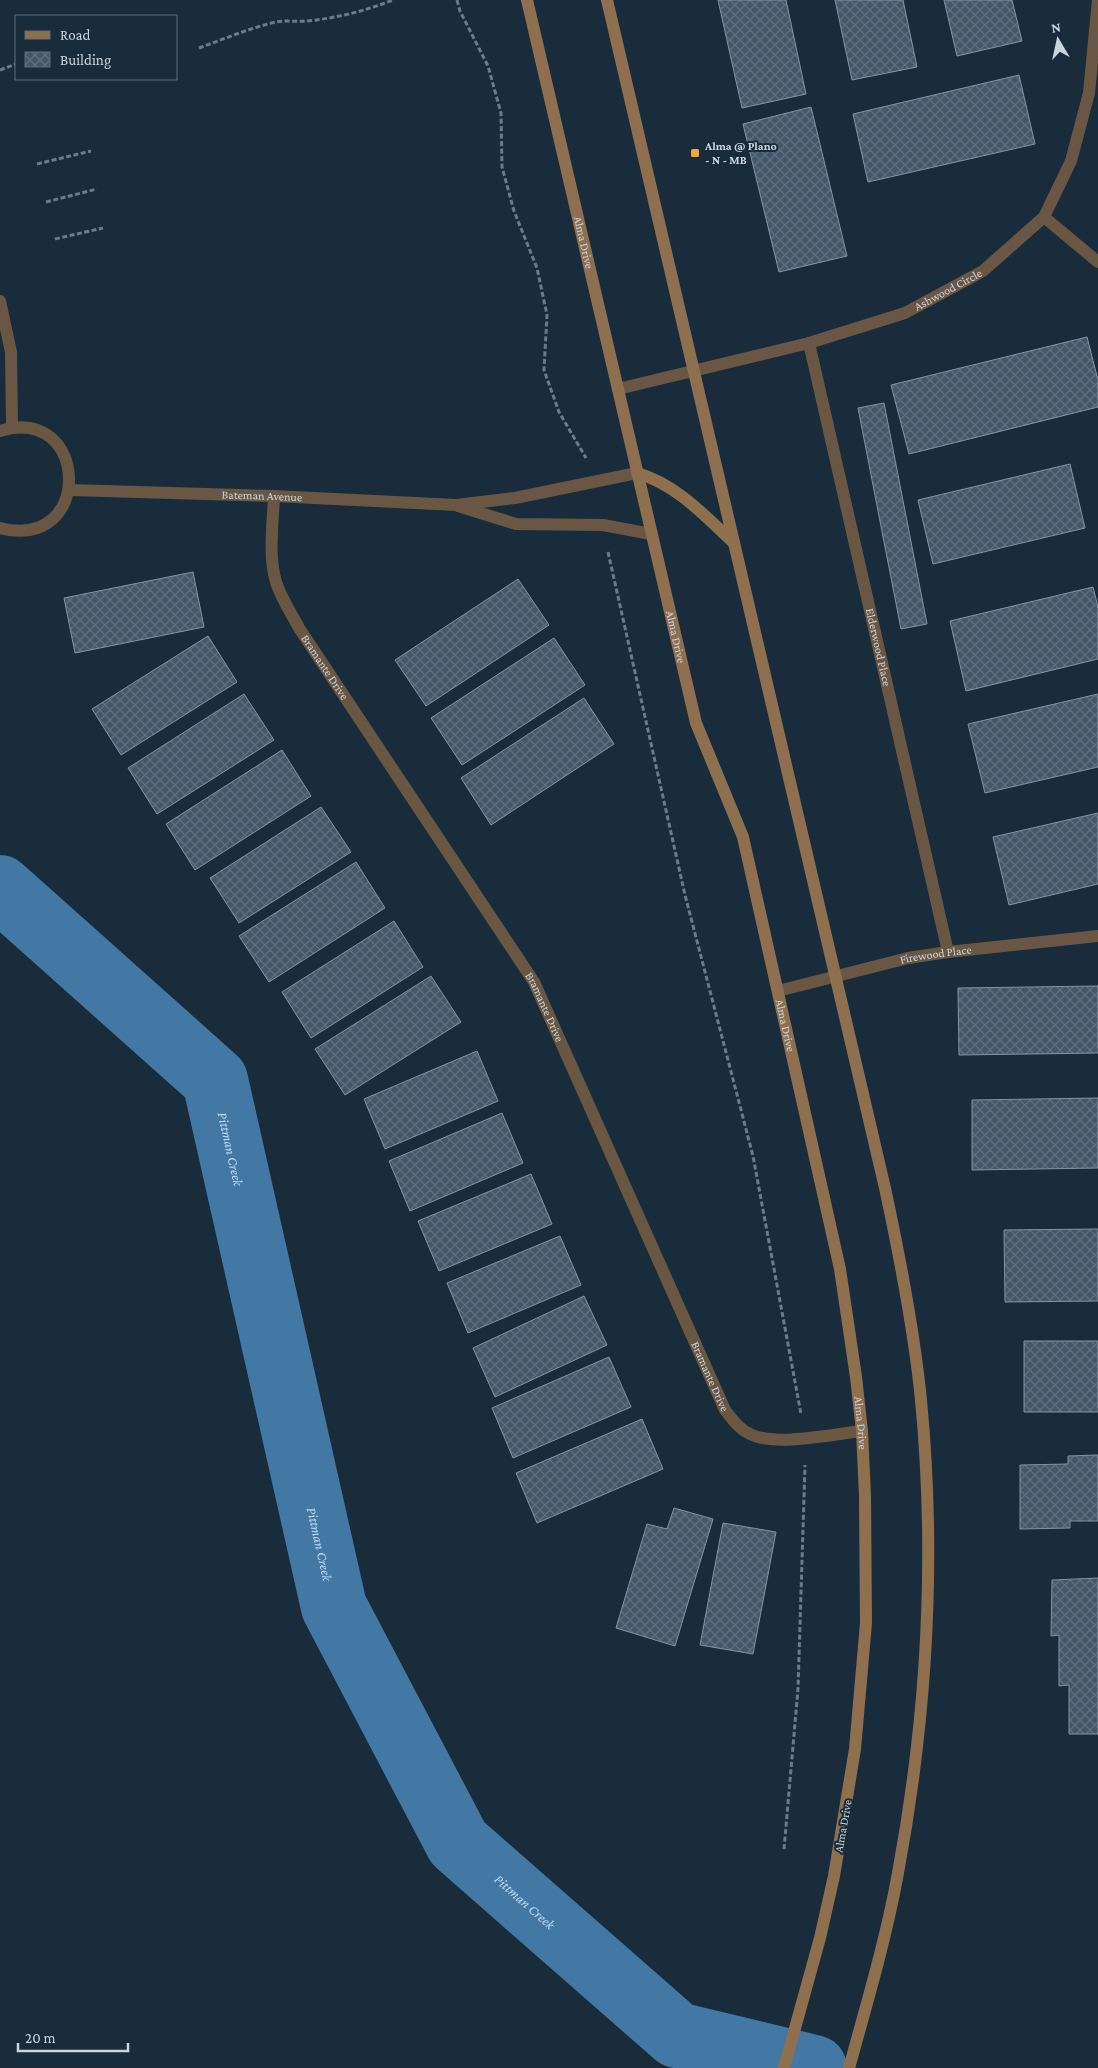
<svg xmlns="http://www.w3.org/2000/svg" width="1098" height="2068" viewBox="0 0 1098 2068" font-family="'Crimson Pro',serif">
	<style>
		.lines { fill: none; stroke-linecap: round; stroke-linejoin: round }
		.river { stroke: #4478a4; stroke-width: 66 }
		.building { fill: url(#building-cross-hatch); stroke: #7f95a9 }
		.path { stroke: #6c7b88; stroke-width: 3; stroke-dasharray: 5 2.5; stroke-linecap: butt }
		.service { stroke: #6a5743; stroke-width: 12 }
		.minor { stroke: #6a5743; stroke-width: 12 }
		.secondary { stroke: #8e704f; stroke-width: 12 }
		.poi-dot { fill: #f3a443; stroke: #192c3c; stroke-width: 2 }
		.labels { text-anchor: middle; stroke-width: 4; stroke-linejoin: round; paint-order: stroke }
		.poi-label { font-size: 12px; font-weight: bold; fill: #c8d4de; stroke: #192c3c; text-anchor: start }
		.street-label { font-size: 12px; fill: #c8d4de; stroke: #192c3c }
		.water-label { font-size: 14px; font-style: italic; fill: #bcd8f2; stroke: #192c3c }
	</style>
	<defs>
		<pattern id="building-cross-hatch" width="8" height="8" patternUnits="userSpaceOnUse" patternTransform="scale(1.25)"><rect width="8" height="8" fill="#44586a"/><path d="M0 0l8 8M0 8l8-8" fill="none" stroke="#5e6f7f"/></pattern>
	</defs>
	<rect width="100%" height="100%" fill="#192c3c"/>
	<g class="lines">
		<path class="river" id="s1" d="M0,888L215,1080L334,1607L458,1843L677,2035L814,2068"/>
	</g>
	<path class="building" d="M718,0H786L806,94L742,108Z
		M835,0H903L917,67L852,80Z
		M944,0H1012L1022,41L957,56Z
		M1019,75L1035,144L868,182L853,114Z
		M811,107L847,256L779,272L743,124Z
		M1087,337L1098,380V407L909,454L891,385Z
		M884,403L927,624L901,629L858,408Z
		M1070,464L1085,528L933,564L918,500Z
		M193,572L204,627L75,653L64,598Z
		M518,579L549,625L426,706L395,660Z
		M1093,587L1098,607V659L966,691L950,621Z
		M208,636L237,682L121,755L92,709Z
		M554,638L585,685L462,765L431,718Z
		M244,694L274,740L157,814L128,768Z
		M1098,694V767L985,793L968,724Z
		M584,698L614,744L491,825L461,778Z
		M282,750L311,796L195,870L166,824Z
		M321,807L351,852L239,923L210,878Z
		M1098,813V884L1009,905L993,837Z
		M356,862L385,908L269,982L239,936Z
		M394,921L423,967L311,1038L282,992Z
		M431,976L461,1022L345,1095L315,1049Z
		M1098,986V1053L959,1055L958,988Z
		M477,1051L498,1101L385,1149L364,1099Z
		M1098,1098V1168L972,1170V1100Z
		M502,1113L523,1163L410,1211L389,1161Z
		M531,1174L552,1224L439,1271L418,1221Z
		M1098,1229V1301L1005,1302L1004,1230Z
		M560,1236L581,1285L468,1333L447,1283Z
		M584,1296L607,1345L495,1397L473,1348Z
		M1024,1341H1098V1412H1024Z
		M609,1357L631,1407L513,1458L492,1408Z
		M642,1419L663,1469L537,1523L516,1473Z
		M1098,1455V1521H1070V1528L1020,1529V1465L1068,1464V1456Z
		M674,1508L713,1519L675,1646L616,1628L647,1524L667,1529Z
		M723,1523L776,1532L753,1654L700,1645Z
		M1098,1578V1734H1069V1685L1059,1686V1635L1051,1636L1052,1580Z"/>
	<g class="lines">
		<path class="path" d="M457,0L460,11L488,66L501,113L502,167L514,211L537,268L547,315L544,370L559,412L586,458
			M199,48C224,39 250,28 276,22C286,20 297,22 307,21C337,18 365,11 393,0
			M0,70L16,64
			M37,164L91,151
			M46,202L97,189
			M55,239L103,228
			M608,552L685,895L753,1156L801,1414
			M784,1849L798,1689L805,1465"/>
		<g class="service">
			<path d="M1044,217L1098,262"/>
			<path id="s2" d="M809,343L948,952"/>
			<path id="s3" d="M778,991L908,958L948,952L1098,936"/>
		</g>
		<g class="minor">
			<path d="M0,301L11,352L12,427"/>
			<path id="s4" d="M618,389L809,343L905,313L983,271L1044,217L1071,161L1089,93L1098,0"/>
			<path d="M0,431C89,403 95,552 0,528"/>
			<path id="s5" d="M70,490L274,496L456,505L515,498L637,473"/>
			<path id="s6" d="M274,496C273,524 268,555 276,582C281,598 291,613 299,628L534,982L725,1410C733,1420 739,1429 750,1434C775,1447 834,1434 862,1431"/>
			<path d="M458,506L516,524L603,525L651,534"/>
		</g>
		<g class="secondary">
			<path id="s7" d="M527,0L696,723L743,837L840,1269L856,1377L862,1431L865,1496L866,1623L855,1749L834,1876L820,1938L784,2068"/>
			<path d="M607,0L885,1188C900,1258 914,1329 921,1400C936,1557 927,1717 898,1873C886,1939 867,2003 849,2068"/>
			<path d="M637,473C676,484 705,516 734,543"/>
		</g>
	</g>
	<rect class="poi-dot" x="690" y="148" width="10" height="10" rx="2.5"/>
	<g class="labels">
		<g class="poi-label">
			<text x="705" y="150">Alma @ Plano<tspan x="705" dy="14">- N - MB</tspan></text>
		</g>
		<g class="street-label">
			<text dy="4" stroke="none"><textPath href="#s7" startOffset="249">Alma Drive</textPath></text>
			<text dy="4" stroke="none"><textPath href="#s4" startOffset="346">Ashwood Circle</textPath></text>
			<text dy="4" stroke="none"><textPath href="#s5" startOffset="192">Bateman Avenue</textPath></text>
			<text dy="4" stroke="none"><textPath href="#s7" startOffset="654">Alma Drive</textPath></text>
			<text dy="4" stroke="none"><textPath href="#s2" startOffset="312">Elderwood Place</textPath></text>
			<text dy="4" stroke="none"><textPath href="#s6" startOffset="185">Bramante Drive</textPath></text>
			<text dy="4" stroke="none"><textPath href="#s3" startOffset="162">Firewood Place</textPath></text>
			<text dy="4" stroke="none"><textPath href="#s6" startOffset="590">Bramante Drive</textPath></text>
			<text dy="4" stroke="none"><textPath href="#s7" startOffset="1059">Alma Drive</textPath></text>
			<text dy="4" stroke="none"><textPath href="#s6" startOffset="995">Bramante Drive</textPath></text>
			<text dy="4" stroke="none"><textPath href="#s7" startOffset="1464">Alma Drive</textPath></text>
			<text transform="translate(843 1826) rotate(-80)" y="4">Alma Drive</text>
		</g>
		<g class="water-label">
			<text dy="5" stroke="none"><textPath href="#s1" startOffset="359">Pittman Creek</textPath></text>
			<text dy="5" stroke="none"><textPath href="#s1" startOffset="764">Pittman Creek</textPath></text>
			<text dy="5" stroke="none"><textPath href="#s1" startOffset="1184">Pittman Creek</textPath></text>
		</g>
	</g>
	<rect x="15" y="15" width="162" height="65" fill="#192c3c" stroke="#5f6f7d"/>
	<rect x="25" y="31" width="25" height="8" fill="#8e704f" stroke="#5f6f7d"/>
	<text x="60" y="40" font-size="15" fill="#c8d4de">Road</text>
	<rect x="25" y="52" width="25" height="15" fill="url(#building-cross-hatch)" stroke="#5f6f7d"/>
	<text x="60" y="65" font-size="15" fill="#c8d4de">Building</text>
	<g transform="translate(1058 40) rotate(351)" stroke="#192c3c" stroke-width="4" paint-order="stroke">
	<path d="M0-4L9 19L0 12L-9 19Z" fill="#c8d4de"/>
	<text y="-8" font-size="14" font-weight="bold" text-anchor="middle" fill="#c8d4de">N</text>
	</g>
	<path d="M18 2043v8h110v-8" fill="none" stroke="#c8d4de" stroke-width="2.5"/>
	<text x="25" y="2043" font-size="15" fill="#c8d4de" stroke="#192c3c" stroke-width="4" paint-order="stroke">20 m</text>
</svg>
